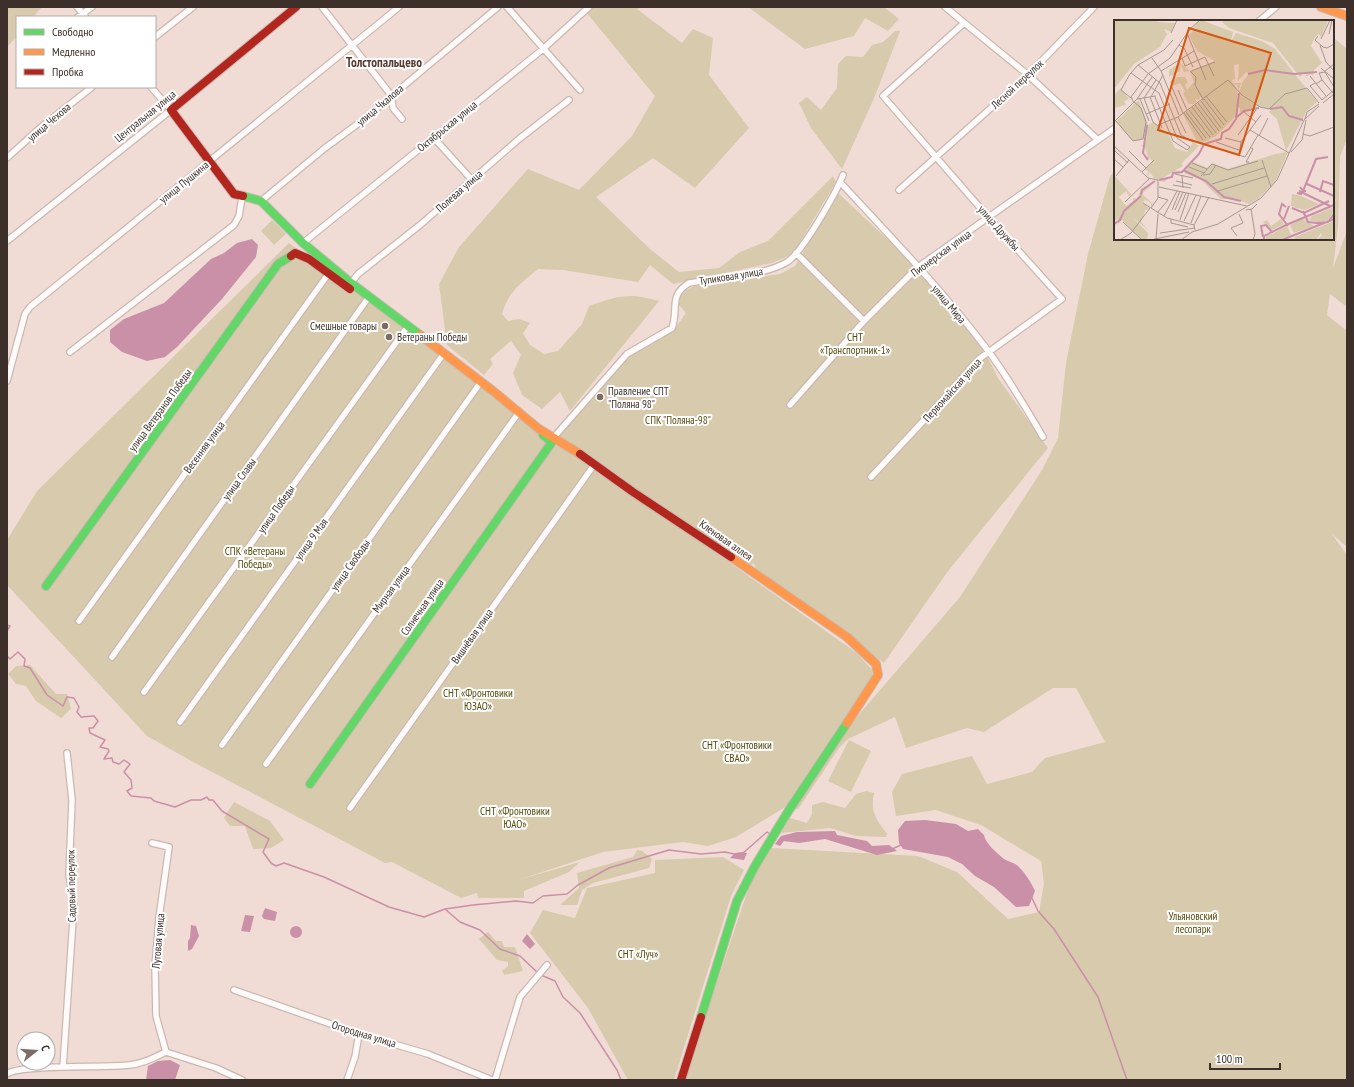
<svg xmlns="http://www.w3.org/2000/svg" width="1354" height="1087" viewBox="0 0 1354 1087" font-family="'PT Sans Narrow',sans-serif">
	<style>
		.green { fill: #d8caac }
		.water { fill: #ca90a7 }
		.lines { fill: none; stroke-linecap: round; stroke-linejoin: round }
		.stream { stroke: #ca90a7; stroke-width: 1.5 }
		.street-casing { stroke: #c8b9b2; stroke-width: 8 }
		.fast-casing { stroke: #c8b9b2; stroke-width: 10 }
		.slow-casing { stroke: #c8b9b2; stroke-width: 10 }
		.jam-casing { stroke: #c8b9b2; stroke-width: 10 }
		.street { stroke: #fdfaf9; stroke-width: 5.5 }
		.fast { stroke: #63d668; stroke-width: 8 }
		.slow { stroke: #ff974d; stroke-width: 8 }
		.jam { stroke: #b3261e; stroke-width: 8 }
		.poi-dot { fill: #7c6c65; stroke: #fff; stroke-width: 1.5 }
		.labels { text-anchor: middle; stroke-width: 4; stroke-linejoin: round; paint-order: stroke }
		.street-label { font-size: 11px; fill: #3d2f29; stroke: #fff }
		.poi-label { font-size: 11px; fill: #3d2f29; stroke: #fff; text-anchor: start }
		.park-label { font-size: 11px; fill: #554a0a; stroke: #fff }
		.quarter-label { font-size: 13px; font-weight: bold; fill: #583b2f; stroke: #fff }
		.inset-river { fill: none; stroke: #ca90a7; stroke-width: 2 }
		.inset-road { fill: none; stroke: #a89790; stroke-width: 1 }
		.view { fill: #d7550f; fill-opacity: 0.15; stroke: #d7550f; stroke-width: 2 }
		.inset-edge { fill: none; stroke: #3d2f29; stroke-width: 2 }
	</style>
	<rect width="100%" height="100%" fill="#f0dcd4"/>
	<path class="green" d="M7,7H42L33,17H17V36L7,47Z
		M591,7H641L637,9L682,43L693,29L713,38L709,75L749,128L695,188L653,158L596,197L650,249L679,272L719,268L740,252L768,241L833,176L836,182L793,254L772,263L673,284L650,265L638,282L563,270L538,269C521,283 508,292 502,314L508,321L519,319L530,323L523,333L530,345L544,354L558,351L582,324L589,306C618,296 628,292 659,301L570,411L560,392L542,409L522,395L513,373L521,355L511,341L490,359L493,364L484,375L447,345L439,284L459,247L528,169L579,190L632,136L655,96L586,12Z
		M748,7H884L899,19L888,31L865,18L854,36L805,49Z
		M895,31H900L875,96L842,169L811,128L799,103L807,97L821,110L837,88L838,64L846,56L863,57L872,45L883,42Z
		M1333,37L1347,49V138L1340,157L1338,227L1333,268L1347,231V307L1330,294L1327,315L1347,331V547L1332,534L1347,555V1080H684L751,881L771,848L918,856L957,872L1008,919L1039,912L1044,884L1041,861L981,825L936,810L896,816L892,792L902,774L972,756L987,784L1032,772L1045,758L1105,742L1076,688H1053L984,732L967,728L906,748L895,717L848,739L839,748L798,809L793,810L844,732L960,597L1042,470L1058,438L1066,363L1088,254L1110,176L1115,171V239H1333Z
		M838,193L916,266L934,287L985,352L998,378L1048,448L948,571L884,663L757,572L754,563L749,565L562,439L560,434L624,358L674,330L686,313L678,304C679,294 686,290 694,286L780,274L795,266Z
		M272,220L286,234L274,245L261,231Z
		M289,243L394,318L553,445L575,452L858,654L872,670V678L787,806L736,837L708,846L683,842L603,852L518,880L580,862L569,872L524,891V898H478L477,893L461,898L392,862L385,863L195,763L147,736L7,585V540L37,491Z
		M30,665L56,694H67L71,709L61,718L36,701L26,686L16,684L8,674L16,666Z
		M849,740L871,751L851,792L828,781Z
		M866,791L874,793C870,813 876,818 887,834L886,837L856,836L830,828L781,833L790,818L807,823L812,814V805L823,802L845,808L856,794Z
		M234,802L270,821L284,840L271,848L253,849L245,826H230L224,818Z
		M637,850L642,851L652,859L649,868L593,883L582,890L577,905H560L579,888L577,873L633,857Z
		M723,857L744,870L731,896L674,1080H628L588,1008L530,933L543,910L575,918L587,888L655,873V860Z
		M488,932L496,941H502L504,947H515L523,971L504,975L502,971L508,966V962L497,960L479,939Z"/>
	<path class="water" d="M252,239L258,245L256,257L222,299L177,347L165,357L147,361L122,352L110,342V330L124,319L164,303L211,259L224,253L237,243Z
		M925,820L956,824L968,831L978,829L984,835C985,843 998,854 1004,859C1009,862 1015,863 1018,866C1025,873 1031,882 1035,891L1029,906L1016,907L994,887L975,876L962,864L948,857L903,849L899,843L898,830L905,821Z
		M835,831L837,835L867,841L872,846L889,845L897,851L877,855L825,839L799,843L784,841L780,846L775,844L781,836L797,832Z
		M742,852L747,853L744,860L730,858L735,853Z
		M265,908L277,912L275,921L264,919L262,916Z
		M245,915L254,916L250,932L241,931Z
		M191,925L196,926L199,936L192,949L188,951V941L190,938Z
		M290 932a6 6 0 1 1 12 0a6 6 0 1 1-12 0Z
		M527,934L535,944L530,949L522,941Z
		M170,1060L180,1065L175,1080H146L148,1066L158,1061Z"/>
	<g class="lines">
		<path class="stream" d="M7,625L10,626L7,631
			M7,656L10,659L18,652L25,659L24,666L30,668L47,695L63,706L67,697L74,698L79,707L77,712L81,717L94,716L98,721L93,728H89L90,733L105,740L100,747L108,749L109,751L104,759L112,758L113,762L119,764L124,760L130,764L124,772L131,780L132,788L127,791L131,796L151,798L154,801L175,807L191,800H201L207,797L209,800H213L222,811L269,839L263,852L271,863L276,866L284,863L324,877L389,907L424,917L445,909L473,905L516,901L533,903L543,896L567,894L578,885L609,868L669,850L701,854L725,852L734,854
			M892,849L901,845
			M743,853L767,832L770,834
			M1031,896L1038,911L1054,929L1098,997L1127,1080
			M445,909L460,922L480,930L500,949L520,956L538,973
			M541,975L555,981L563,997L580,1013L617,1070L621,1080"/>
		<g class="street-casing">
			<path id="street" d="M77,7L85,16
				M322,7L391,95L393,108L402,119
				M507,7L580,90
				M945,7L1028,75L1098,140
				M78,17L92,7
				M1259,21L1276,7
				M155,37L193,7
				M433,137L472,180
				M7,158L39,129L92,87
				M840,182C891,237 944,292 989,352C1009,379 1026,408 1043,437
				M899,190L1028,75L1094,7
				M261,201L325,148L363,120L498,7
				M7,241L171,110L151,87
				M303,243L543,49L589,7
				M796,253L864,321
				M351,283L358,274L420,225L519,139L569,100
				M70,352L234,225L239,216L242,197
				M7,381L25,314L30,307L399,7
				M790,405L864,321L918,267L1115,128
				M554,437L627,354L672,328C679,309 668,296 689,283C717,278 764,276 787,262C802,253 836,193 843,175
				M871,477L941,402L979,359L1062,299L989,218L883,96L964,23
				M79,621L329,273
				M112,657L366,301
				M144,692L408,326
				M180,722L442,356
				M222,745L478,386
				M266,764L517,415
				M350,808L594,465
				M152,843L169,847L159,918L155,967L156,1016L166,1052
				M234,990L359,1034L428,1054L492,1080
				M63,1067L74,905L69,875L72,800L67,753
				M7,1074C18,1064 108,1068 129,1065C142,1064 153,1058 166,1052L216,1068L242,1080
				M347,1080L355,1057L359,1034
				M495,1080L520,997L547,965"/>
		</g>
		<g class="fast-casing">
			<path id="fast" d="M243,196L261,201L303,243L351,283L420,335
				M46,586L278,264L291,256
				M310,784L552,442L543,435
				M701,1017L737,901L755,866L789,810L847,723"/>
		</g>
		<g class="slow-casing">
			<path id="slow" d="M1321,7L1347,16
				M420,335L493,391L539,429L580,454
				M731,557L847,637L876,664L878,675L847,723"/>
		</g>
		<g class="jam-casing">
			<path id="jam" d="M243,196L234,194L171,110L296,7
				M291,256L295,253L309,259L350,289
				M580,454L633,492L731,557
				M681,1080L701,1017"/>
		</g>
		<use href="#street" class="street"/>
		<use href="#fast" class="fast"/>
		<use href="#slow" class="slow"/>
		<use href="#jam" class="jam"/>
	</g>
	<g class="poi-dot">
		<circle cx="385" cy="326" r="4"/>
		<circle cx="389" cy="337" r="4"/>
		<circle cx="600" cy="397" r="4"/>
	</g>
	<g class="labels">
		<g class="street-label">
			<text transform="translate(1017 84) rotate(-43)" y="4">Лесной переулок</text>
			<text transform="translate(380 105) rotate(-40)" y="4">улица Чкалова</text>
			<text transform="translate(145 116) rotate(-39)" y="4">Центральная улица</text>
			<text transform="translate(49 122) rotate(-40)" y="4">улица Чехова</text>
			<text transform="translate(447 126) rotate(-39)" y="4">Октябрьская улица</text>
			<text transform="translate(184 182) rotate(-39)" y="4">улица Пушкина</text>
			<text transform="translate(459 191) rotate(-41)" y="4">Полевая улица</text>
			<text transform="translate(999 228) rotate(48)" y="4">улица Дружбы</text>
			<text transform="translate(941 253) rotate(-36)" y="4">Пионерская улица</text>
			<text transform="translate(731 276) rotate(-9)" y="4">Тупиковая улица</text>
			<text transform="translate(949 304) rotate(50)" y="4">улица Мира</text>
			<text transform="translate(952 390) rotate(-48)" y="4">Первомайская улица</text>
			<text transform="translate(160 410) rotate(-54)" y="4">улица Ветеранов Победы</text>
			<text transform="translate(204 447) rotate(-54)" y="4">Весенняя улица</text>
			<text transform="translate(239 479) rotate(-54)" y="4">улица Славы</text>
			<text transform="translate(276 509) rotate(-55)" y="4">улица Победы</text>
			<text transform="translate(311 539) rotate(-54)" y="4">улица 9 Мая</text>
			<text transform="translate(726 540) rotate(35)" y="4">Кленовая аллея</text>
			<text transform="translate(350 565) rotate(-55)" y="4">улица Свободы</text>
			<text transform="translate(391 589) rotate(-54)" y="4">Мирная улица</text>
			<text transform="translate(422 607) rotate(-55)" y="4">Солнечная улица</text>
			<text transform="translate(472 636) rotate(-55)" y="4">Вишнёвая улица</text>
			<text transform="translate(71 886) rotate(-91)" y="4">Садовый переулок</text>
			<text transform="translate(158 941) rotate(-85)" y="4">Луговая улица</text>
			<text transform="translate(364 1034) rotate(17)" y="4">Огородная улица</text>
		</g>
		<g class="poi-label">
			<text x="377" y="330" text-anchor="end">Смешные товары</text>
			<text x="397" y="341">Ветераны Победы</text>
			<text x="608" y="395">Правление СПТ<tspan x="608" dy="13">"Поляна 98"</tspan></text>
		</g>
		<g class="park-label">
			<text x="855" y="341">СНТ<tspan x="855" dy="13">«Транспортник-1»</tspan></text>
			<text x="678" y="424">СПК "Поляна-98"</text>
			<text x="255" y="555">СПК «Ветераны<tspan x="255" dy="13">Победы»</tspan></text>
			<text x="478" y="697">СНТ «Фронтовики<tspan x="478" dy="13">ЮЗАО»</tspan></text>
			<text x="737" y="749">СНТ «Фронтовики<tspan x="737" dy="13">СВАО»</tspan></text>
			<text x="515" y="815">СНТ «Фронтовики<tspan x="515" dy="13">ЮАО»</tspan></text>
			<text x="1193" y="920">Ульяновский<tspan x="1193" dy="13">лесопарк</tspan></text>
			<text x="638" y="958">СНТ «Луч»</text>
		</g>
		<g class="quarter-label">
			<text x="384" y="67">Толстопальцево</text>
		</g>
	</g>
	<g transform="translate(1114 20)">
		<rect width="220" height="220" fill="#f0dcd4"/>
		<path d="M0,0H45L42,2L61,3L57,12L50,9L53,14L46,27L20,44L0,69ZM87,0L119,12L117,21L122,13L148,21L161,29L203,82L192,92L172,131L163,99L155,92L157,90L146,87L125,72L129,61L136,53L132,52L124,61L125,44L120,45L121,59L118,60L119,63H127L124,71L123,64L121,65L124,74L122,81L126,74L143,86L126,92V88L122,87V96L102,116L86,124L82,119L69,94L90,79L86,77L85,80L81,79L83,82L80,84H75L69,74L71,71L68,66L66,63L58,66L56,62L58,59L59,62L63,57H71L74,62L71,65L73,70L80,62L76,52L101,41L83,31L75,15L81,9L93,15L79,7ZM113,0H214L208,15L207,17L205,14L201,17L197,26L208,43L200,50L199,56L197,54L191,57L193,53L190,52L186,57L159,23L115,8L108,2ZM66,43L76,51L70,52L67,44L66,51L55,57V50ZM7,68L15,79L10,81L12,85L0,88V75ZM23,81H25L34,105L39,102L54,114L61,128L73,132L79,122L85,126L68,143L69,146L47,159H54L50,162L40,158L36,152L34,155L36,157L32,155L35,152L31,149L39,141L35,138L33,141L30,136L34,137L31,127L27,126L32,123L33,111L29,119L19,121L2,102ZM174,132L161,162L145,178L135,184L122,179H107L87,160L70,153L79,139V142L93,148L98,143L114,149L161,134ZM0,155L17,174L16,178L12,171L5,177L12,186L19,181V178L23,179L27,169L39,163L28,174L39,184L37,187V183L31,180L29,182L35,188L31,191L27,202L34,210L18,197L34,213L33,220H28L8,200L4,204V199L0,201ZM178,174L187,176L205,184L191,190L179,187L173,184L177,185ZM220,187L218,195L214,200L204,202L195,200L198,196ZM167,199L170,204L158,210L149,202L153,200L157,206ZM189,199L200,206L180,213L176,205ZM220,201L218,220H203L208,215L207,213L202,220H180L181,217ZM173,206L177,215L164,220H152V217Z" fill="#d8caac"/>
		<path class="inset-river" d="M134,54L151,50L180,54L203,52M156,89L168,87L175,96L189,100M123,97L130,91L145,88M33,105L29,133L34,140M69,150L92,161L110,177L127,181M45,160L58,157L59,153L68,152L85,134L90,124L107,119L108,113L115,109L122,99L125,73M193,164L220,176M185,171L216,186M192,171H189L202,139L214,137M206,172L209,161L220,165M183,173L187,174L189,171L186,167M27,175L28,170L41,161M172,187L168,184L165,194L174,206M178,188L190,193L215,181M189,191L194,202L203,203L214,202L220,194M170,199L175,186M0,204L6,200L10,191L27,176M149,217L147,206L152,205L158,212M150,220V216L172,205L220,185M168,220L220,199"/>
		<path class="inset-road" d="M57,13L63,0M73,13L92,60M215,14L218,0M204,16L201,20L209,27L213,28L220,24M207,19L216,0M65,25L70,28L79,47M206,25L212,42L220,51M38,38L47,51L65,95M68,38L71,46L91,37L100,56M24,45L46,63L67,115L79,122M207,48L220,59M47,51L80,31M76,51L82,57L81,65L89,79M77,51L101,42M210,52L220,44M17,53L45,73L63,118L76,127L73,130L59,121L41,77M196,56L212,76M42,60L30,78L39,102L44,106M208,60L219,73M201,63L196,66L208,80L220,70M202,64L208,60L205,53L211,52L220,67M57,65L69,93M64,70L73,90M92,76L113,102M36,77L48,108M37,77L49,55M17,78L7,70L16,54L24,45L50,30L59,20M23,79L38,57M26,79L35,101M88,80L90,79L110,105M87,81L107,108M20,83L17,77L34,54L56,38L76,9L86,0M84,83L105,111M209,83L220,74M81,85L102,113M78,87L99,115M75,90L96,117M129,91L142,102M72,92L92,118M70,93L89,120M32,94L56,84M64,97L72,113M191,99L193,92L205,84M2,101L19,121L29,119L32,102L27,88L20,82M0,102L23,79L42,76M44,105L64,97L114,60L128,75L146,87L155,89L171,74L193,68L205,83M136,110L175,133M189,114L196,116L220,107M124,115L142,90M144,115L131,137L125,135L127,122L147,95M145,116L154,98M111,118L127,122M102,122L125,130M0,126L34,158L44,160V178L37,188M0,130L14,143M15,131L32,148M177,132L188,120L192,100M0,139L9,147M148,140L157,167M135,142H132L139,129L136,127M78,143L93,149M75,147L90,153M28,152L40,140M61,154L79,158M68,155L69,168M89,155L96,154L102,145M2,156L15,140M87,156L98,144L114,150L144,141M62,161L78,165M98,164L150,148M59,165L77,168M45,167L133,186M104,171L153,156M11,182L35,159M29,183L53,198L80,205L81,210M137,189L141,214L139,220M58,190L66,171M61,190L69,172M132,190L138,189L143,184M64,192L72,173M43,193L54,180L44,177M50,196L63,171M57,199V203L74,207M66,200L75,173M70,201L82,175M9,202L28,220M77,203L87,176M80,205L95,177M46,213L81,208M123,216L117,208L129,203L125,194M42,219L44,194M6,220L17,213L36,188M36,220L75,212M67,220L78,212L104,204L147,178L163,160L190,100L205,86"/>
		<path class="view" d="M75,8L157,33L125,135L44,110Z"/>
		<rect width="220" height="220" class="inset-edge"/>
	</g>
	<rect width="1354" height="1087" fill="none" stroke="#3d2f29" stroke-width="16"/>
	<rect x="16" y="16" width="140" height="72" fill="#ffffff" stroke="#b1aca9"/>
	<rect x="24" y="29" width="20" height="6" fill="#63d668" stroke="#b1aca9"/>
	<text x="52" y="36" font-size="12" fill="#3d2f29">Свободно</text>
	<rect x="24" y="49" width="20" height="6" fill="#ff974d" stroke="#b1aca9"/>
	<text x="52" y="56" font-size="12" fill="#3d2f29">Медленно</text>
	<rect x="24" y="69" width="20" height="6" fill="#b3261e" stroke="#b1aca9"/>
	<text x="52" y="76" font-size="12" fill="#3d2f29">Пробка</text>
	<g transform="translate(36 1051) rotate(73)"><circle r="19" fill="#ffffff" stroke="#b1aca9"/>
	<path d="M0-3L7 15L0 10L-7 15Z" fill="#7c6c65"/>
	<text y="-6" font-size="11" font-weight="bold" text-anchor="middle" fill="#3d2f29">С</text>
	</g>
	<path d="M1210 1063v6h70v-6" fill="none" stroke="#3d2f29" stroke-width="2"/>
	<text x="1216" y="1063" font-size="12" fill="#3d2f29" stroke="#ffffff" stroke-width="3" paint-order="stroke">100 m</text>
</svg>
